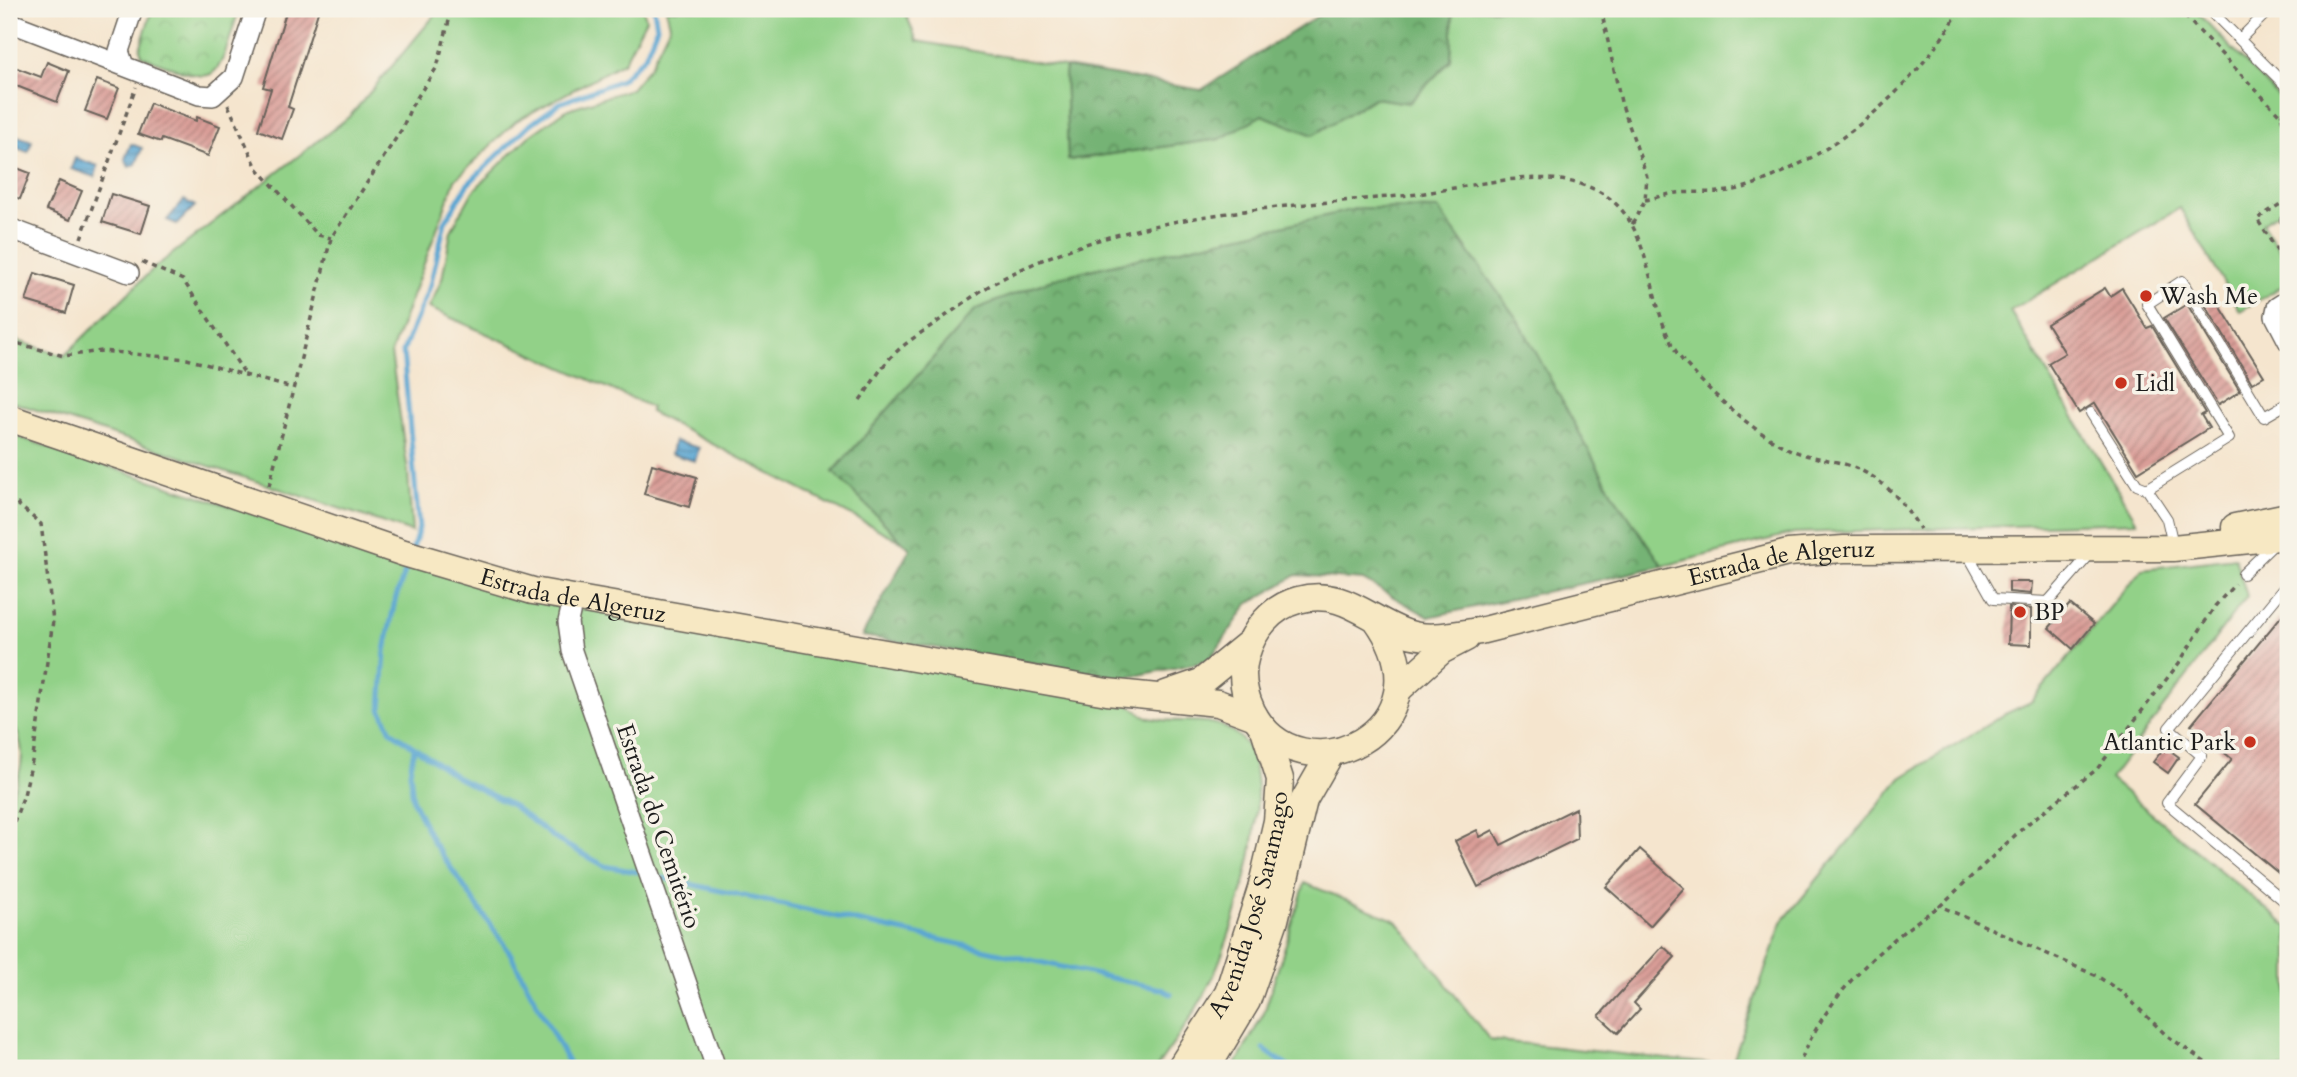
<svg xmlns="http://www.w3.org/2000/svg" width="2297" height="1077" viewBox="0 0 2297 1077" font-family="Cardo,serif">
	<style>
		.green { fill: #92d188; stroke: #577652; stroke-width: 2 }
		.forest { fill: url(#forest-crowns); stroke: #486848; stroke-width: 2 }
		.park { fill: url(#park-crowns); stroke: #577652; stroke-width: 2 }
		.water { fill: url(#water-rules); stroke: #3b6177; stroke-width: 2 }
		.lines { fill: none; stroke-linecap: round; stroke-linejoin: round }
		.stream { stroke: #5aa6d2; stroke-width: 5 }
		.building { fill: url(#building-hatch) }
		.service-casing { stroke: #68625a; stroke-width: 12 }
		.minor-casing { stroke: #68625a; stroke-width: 22 }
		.secondary-casing { stroke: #68625a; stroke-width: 29 }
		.path { stroke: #68625a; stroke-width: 3.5; stroke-dasharray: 5 5; stroke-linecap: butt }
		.service { stroke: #fff; stroke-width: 10 }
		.minor { stroke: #fff; stroke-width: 19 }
		.secondary { stroke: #f7e8c3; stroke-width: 26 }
		.poi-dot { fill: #c8321e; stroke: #f7f3e8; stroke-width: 2.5 }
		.labels { text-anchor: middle; stroke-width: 7; stroke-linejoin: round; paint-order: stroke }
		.poi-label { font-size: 24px; fill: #1c1c1c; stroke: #f7f3e8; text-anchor: start }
		.street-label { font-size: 24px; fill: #1c1c1c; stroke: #f7f3e8 }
	</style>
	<defs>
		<pattern id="forest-crowns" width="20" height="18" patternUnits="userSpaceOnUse" patternTransform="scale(1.75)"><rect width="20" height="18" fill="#75b374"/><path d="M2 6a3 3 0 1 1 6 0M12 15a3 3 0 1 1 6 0" fill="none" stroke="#5f915e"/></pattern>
		<pattern id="park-crowns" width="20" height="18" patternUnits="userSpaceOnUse" patternTransform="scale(1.75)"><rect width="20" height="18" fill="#92d188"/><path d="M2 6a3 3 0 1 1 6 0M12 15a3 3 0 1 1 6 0" fill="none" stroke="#7db375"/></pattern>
		<pattern id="water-rules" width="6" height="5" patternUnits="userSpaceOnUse" patternTransform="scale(1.75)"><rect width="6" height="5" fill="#5aa6d2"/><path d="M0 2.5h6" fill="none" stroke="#4a86aa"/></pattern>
		<pattern id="building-hatch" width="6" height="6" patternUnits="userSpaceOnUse" patternTransform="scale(1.75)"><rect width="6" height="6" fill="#da9e98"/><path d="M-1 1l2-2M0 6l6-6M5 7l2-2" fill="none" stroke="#b0807b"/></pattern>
	</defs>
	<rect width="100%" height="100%" fill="#f7f3e8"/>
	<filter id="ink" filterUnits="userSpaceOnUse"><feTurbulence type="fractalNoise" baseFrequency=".0143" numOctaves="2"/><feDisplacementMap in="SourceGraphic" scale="14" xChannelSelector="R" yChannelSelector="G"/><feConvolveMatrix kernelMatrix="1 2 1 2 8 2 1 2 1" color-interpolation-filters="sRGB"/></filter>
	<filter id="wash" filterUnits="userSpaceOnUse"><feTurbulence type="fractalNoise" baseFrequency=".00686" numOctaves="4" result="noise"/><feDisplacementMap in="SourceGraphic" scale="28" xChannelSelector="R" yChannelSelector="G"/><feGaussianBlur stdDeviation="1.57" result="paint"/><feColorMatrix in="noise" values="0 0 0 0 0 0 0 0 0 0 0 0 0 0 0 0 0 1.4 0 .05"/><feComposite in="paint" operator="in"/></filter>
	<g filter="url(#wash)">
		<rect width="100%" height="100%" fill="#f5e5ce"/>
		<path class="green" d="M440,9H643L646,19L624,62L516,121L455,180L391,353L408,472L412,532L9,401V338L64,356L154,268L350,116Z
			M666,9H904L917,41L1065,67L1068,160L1220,139L1262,115L1313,135L1374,98L1409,103L1451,60L1453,9H2194L2288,107V207L2262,223L2288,263V283L2240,311L2180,208L2010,311L2137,522L1794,533L1663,566L1612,493L1519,323L1437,209L1360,208L1059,277L976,309L833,472L903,542L650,412L651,407L429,308L442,279L451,231L473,191L528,137L568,109L631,89L650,66L670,25Z
			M9,434L401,562L1123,701C1131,706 1141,715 1150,718C1181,726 1210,713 1237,735C1286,773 1233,936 1210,983C1195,1014 1176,1041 1156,1068H9V804C22,767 30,751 9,715Z
			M2235,558L2247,596L2110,779L2288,927V1068H1234L1264,1013L1305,883L1397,921L1490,1040L1731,1066L1782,922L1901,778L2005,714L2031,702L2142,569Z"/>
		<path class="forest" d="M1329,9H1453L1451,60L1409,103L1374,98L1313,135L1262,115L1220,139L1068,160L1065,67L1201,90Z
			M1360,208L1438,209L1520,323L1612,493L1663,566L1429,617L1363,580L1297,575L1248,604L1209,661L1124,678L862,636L910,549L833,472L976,309L1059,277Z"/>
		<path class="park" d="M152,9H239C214,90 221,86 142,56L140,49Z"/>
		<path class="water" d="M9,133L32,141L28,152L9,145Z
			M131,144L142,148L136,164L129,167L125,159Z
			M75,158L98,166L95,177L71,169Z
			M184,200L195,206L177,224L167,220Z
			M674,441L699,448L695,461L671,454Z"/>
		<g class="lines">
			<path class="stream" d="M413,548L419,528L403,351L430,286L445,222L467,185L527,127L560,103L621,80L645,56L657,27L654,9
				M409,561L395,600L385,651L381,709L391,731L458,778L513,806L557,840L605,866L637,872
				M414,749L410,772L413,801L433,842L510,953L571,1068
				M663,878L1161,989L1171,994
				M1263,1049L1290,1068"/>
		</g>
		<g id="blocks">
			<path class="building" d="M287,9H319L288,107L293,109L282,139L258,130L271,89L263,87Z
				M47,62L69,71L57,102L9,83V65L41,77Z
				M97,80L119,88L107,119L85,111Z
				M150,103L196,121L197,117L220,126L208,156L162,139L161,142L138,134Z
				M9,165L30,173L20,199L9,195Z
				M59,181L82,191L70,220L46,210Z
				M111,194L150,206L141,234L102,222Z
				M35,273L74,285L66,313L26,301Z
				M2105,288L2110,296L2122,288L2147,328L2152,326L2205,413L2201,415L2209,428L2138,472L2095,403L2079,413L2048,363L2065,353L2047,324Z
				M2210,290L2264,376L2252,383L2200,296Z
				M2187,304L2240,391L2218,405L2164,318Z
				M652,464L697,477L689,507L644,494Z
				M2009,582H2032L2031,594L2009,592Z
				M2070,604L2094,624L2073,649L2049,628Z
				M2009,607L2031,609V645L2008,644Z
				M2288,608V881L2195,804L2232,759L2191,725Z
				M2165,747L2179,757L2168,773L2153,762Z
				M1576,808L1577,839L1478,887L1455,841L1477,830L1480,837L1493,830L1501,845Z
				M1640,849L1684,888L1650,926L1606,887Z
				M1663,946L1675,957L1634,1003L1640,1009L1618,1033L1599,1016Z"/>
		</g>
	</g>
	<g filter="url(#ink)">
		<use href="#blocks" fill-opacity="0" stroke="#68625a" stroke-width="2"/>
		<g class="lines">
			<g class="service-casing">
				<path id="service" d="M2209,9L2288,88
					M2240,39L2270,9
					M2288,219L2285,220L2288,225
					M2091,413L2137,485L2147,489
					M2171,536L2167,519L2147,489L2229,438L2147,304L2182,281L2264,417L2288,403
					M1966,551L1993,599L2048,602L2090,554
					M2243,574L2273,545
					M2288,583L2169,728L2202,756L2167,803L2288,904"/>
			</g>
			<g class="minor-casing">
				<path id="minor" d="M9,22L199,95L213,96L234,77L256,9
					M124,66L119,51L133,9
					M9,228L129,273
					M2288,300L2277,307L2275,316L2288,341
					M573,599L568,622L572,651L716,1068"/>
			</g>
			<g class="secondary-casing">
				<g id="secondary">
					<path id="s1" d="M9,418L404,553L533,591L1107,692L1218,703L1255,717"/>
					<path d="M2235,527L2288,516"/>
					<path id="s2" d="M1376,619C1456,729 1299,804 1252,711C1244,694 1240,674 1246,655C1253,630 1272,607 1298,600C1343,588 1367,619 1406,633C1429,641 1456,634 1480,631L1788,553L1844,549L2173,548L2288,536"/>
					<path d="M1399,689L1441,651L1466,638"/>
					<path d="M1166,694L1201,682L1249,643"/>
					<path id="s3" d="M1180,1068L1228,993L1261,889L1277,821L1280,779L1264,729"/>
					<path d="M1207,1068L1247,1001L1275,920L1304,800L1331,753"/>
				</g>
			</g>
			<path class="path" d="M1601,9L1621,102L1647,177L1645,200L1632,225
				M2178,9L2281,116L2288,138
				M228,105L257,168L318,235L331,238
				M2281,116L2288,104
				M2288,199L2257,219L2288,268
				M1645,200C1655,198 1666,194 1677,193C1699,191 1723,195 1746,187C1832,159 1916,88 1960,9
				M81,238L136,87
				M142,262L183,280L245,374
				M9,341L64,356L102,351L187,359L292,388
				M860,400C870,387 879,370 890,358C906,341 929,328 947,315C963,304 979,291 996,282C1119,215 1264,208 1400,196C1458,191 1528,166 1586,186C1661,211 1641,311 1683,361C1711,393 1749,429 1787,448C1803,456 1820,458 1837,462C1876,471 1900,496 1920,529
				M269,486L331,238L402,129L411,107L437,67L452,9
				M9,497L41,524L53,621L33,757L24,795L9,835
				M1798,1068C1823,999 1879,945 1940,906
				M2213,1068L2165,1034L2123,993L2097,976L1940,906L2025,826L2097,769L2179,663L2215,606L2235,584"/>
			<use href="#service" class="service"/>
			<use href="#minor" class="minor"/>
			<use href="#secondary" class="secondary"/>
		</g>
	</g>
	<g class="poi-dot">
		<circle cx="2146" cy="296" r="7"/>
		<circle cx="2121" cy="383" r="7"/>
		<circle cx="2020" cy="612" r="7"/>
		<circle cx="2250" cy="742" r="7"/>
	</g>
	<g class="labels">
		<g class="poi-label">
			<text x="2160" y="304">Wash Me</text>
			<text x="2135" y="391">Lidl</text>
			<text x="2034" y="620">BP</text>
			<text x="2236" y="750" text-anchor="end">Atlantic Park</text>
		</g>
		<g class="street-label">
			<text dy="8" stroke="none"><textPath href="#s2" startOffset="906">Estrada de Algeruz</textPath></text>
			<text dy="8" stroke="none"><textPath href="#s1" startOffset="592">Estrada de Algeruz</textPath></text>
			<text transform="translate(659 826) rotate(71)" y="8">Estrada do Cemitério</text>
			<text dy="8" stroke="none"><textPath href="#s3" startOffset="180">Avenida José Saramago</textPath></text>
		</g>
	</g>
	<rect width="2297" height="1077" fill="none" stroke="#f7f3e8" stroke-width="35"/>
</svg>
